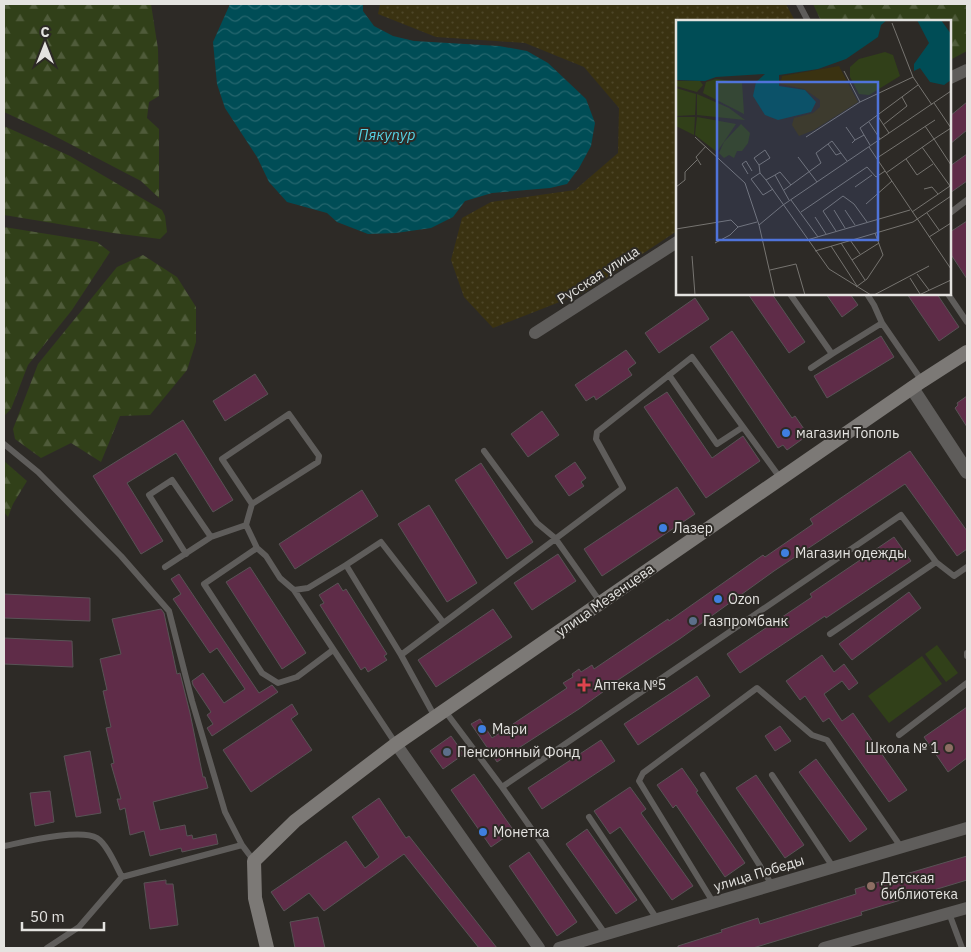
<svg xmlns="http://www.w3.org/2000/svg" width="971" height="952" viewBox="0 0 971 952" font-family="'IBM Plex Sans',sans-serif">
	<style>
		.forest { fill: url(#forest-firs) }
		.sand { fill: url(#sand-dots) }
		.pitch { fill: #314019 }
		.water { fill: url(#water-waves) }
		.building { fill: #5f2c48; stroke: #585355 }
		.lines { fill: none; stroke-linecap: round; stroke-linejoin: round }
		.service { stroke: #5f5d5b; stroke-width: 6 }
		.minor { stroke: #5f5d5b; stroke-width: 12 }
		.tertiary { stroke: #5f5d5b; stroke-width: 14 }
		.secondary { stroke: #7c7976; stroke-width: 14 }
		.shop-dot { fill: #3f7fe0; stroke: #2d2a26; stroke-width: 2 }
		.service-dot { fill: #5c6f8a; stroke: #2d2a26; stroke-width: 2 }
		.health-dot { fill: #e0444e; stroke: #2d2a26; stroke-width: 2 }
		.education-dot { fill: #8d6e63; stroke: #2d2a26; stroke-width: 2 }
		.labels { text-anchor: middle; stroke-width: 4; stroke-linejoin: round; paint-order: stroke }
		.street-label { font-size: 14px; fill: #e4e3e0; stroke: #2d2a26 }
		.poi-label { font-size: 14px; fill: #e4e3e0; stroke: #2d2a26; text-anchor: start }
		.water-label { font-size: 15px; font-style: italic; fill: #55d4e5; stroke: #2d2a26 }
		.inset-road { fill: none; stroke: #767470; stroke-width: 1 }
		.view { fill: #4f73da; fill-opacity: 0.15; stroke: #4f73da; stroke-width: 2.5 }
		.inset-edge { fill: none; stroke: #e4e3e0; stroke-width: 2.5 }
	</style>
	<defs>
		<pattern id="forest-firs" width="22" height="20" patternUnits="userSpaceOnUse" patternTransform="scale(1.25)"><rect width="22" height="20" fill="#314019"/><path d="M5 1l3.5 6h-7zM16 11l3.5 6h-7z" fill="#4f5b3a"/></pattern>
		<pattern id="sand-dots" width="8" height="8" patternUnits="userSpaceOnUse" patternTransform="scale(1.25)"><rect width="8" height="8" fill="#3a3211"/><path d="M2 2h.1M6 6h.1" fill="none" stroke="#4d4628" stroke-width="1.8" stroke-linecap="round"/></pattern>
		<pattern id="water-waves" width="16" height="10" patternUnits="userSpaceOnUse" patternTransform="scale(1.25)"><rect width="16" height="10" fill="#004d56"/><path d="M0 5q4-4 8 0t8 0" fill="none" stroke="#25666e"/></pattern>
	</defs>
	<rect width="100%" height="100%" fill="#2d2a26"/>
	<path class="forest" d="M4,4H151L158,49L159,96L149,102L147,118L159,129V198L141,181L47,132L4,112Z
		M813,4H967V51L950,60V21H821Z
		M4,126L70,156L162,210L165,216L167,232L160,239L113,233L4,215Z
		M4,227L97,242L110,252L72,310L28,365L11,409L4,416Z
		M143,255L177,277L196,307V342L187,370L150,415L120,416L101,462L71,443L41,458L15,439L13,429L38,364L117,267Z
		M4,461L27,481L13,504L8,517L4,512Z"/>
	<path class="sand" d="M380,4H786L795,21H677V231L585,292L493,328L464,297L451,260L462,218L491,202L575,190L618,153L619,108L584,67L525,43L436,37L378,14Z"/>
	<path class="pitch" d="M937,645L958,673L946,682L925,654Z
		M922,656L942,684L889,723L868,696Z"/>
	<path class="water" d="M230,4H363V11L374,26L393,36L414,41L499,46L527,51L548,63L586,99L595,123L591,146L579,168L567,184L550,188L492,193L465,201L453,217L431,228L396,233L368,234L337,222L327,213L287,202L269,182L257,157L225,108L217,84L213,42Z"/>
	<path class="building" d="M967,102V130L950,144V116Z
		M967,154V181L950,193V166Z
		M967,221V279L950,253V232Z
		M748,294H772L805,342L789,353Z
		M826,294H850L858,305L842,317Z
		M907,294H937L959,327L939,341Z
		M695,298L709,319L659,353L645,333Z
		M732,331L792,418L795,416L804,429L800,432L804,438L787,450L783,445L778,448L710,347Z
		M881,336L894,357L827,398L814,376Z
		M626,350L636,363L628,369L632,375L596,400L594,396L586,401L575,385Z
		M255,374L268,394L225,421L213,401Z
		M667,392L712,458L743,436L760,461L706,498L644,407Z
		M967,396V427L955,408L958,405L957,403Z
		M542,411L559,435L528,457L511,434Z
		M183,420L233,500L213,512L176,453L127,483L163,541L141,554L93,476Z
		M910,451L967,531V549L957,556L905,484L774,571L681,638L606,688L607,689L579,709L497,762L471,724L480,719L492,738L567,688L563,683L573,677L572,674L579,669L581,672L592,665L594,669L668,619L669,621L763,555L765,557L813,524L810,519Z
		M575,462L586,478L581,482L584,486L569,496L555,476Z
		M481,463L533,542L507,559L455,480Z
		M677,487L695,514L602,576L584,549Z
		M362,490L378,516L295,569L279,544Z
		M429,505L477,583L447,602L398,524Z
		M894,537L911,561L826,618L825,616L740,673L727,654L812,597L810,594Z
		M558,554L576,581L532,610L514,583Z
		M250,567L306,653L282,669L226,582Z
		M179,574L259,693L272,685L278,692L212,736L207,728L213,724L207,715L211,712L193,685L192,681L203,673L224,703L245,689L217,648L210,653L173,599L181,594L171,579Z
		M338,583L343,591L346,589L387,654L384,656L387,660L368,672L365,667L361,670L320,605L324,603L319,595Z
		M909,592L921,608L852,660L839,644Z
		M4,594L90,598V621L4,618Z
		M161,609L164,613L177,674L180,673L190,713L203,777H205L208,788L153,802L160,830L185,825L187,836L192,835L193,839L216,834L218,844L182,852L181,848L150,856L144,831L130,835L125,808L120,810L117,799H121L111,764L114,763L106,728L111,727L103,691L107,690L100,659L121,654L112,619Z
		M493,609L512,637L436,687L418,660Z
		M4,638L72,641L73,667L4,664Z
		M822,655L834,672L844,664L858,683L849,690L842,681L824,694L842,721L853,713L907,790L889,802L829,718L823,722L805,696L800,700L786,681Z
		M697,676L710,696L638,745L624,724Z
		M292,704L298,714L291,719L312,750L251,792L223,750Z
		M967,707V758L948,772L924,737Z
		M780,726L791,741L775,751L765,736Z
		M451,736L464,754L443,769L430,751Z
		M601,740L615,761L542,809L528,788Z
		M90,751L101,813L76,817L64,756Z
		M816,759L867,829L850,842L799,772Z
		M682,768L698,791L696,792L745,863L725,877L676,805L673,808L657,785Z
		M474,774L514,831L491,847L451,790Z
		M756,775L804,845L785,858L736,788Z
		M630,787L646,809L641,813L693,886L672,900L620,827L610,834L594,811Z
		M50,791L54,822L35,826L30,793Z
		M379,798L406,838L409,836L497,948H479L404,854L324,911L309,893L284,911L271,892L346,841L365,868L379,857L352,817Z
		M587,829L637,900L616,914L566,844Z
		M529,852L577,922L557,936L509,866Z
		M967,856V880L861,912L862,915L753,948H678V946L722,932L721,930L758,918L760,924L856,894L855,889Z
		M166,880V884H173L178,925L150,929L144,883Z
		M318,917L325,948H295L290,922Z"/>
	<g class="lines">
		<path class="service" d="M799,4L808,21
			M950,213L967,200
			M790,294L832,354L811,368
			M867,294L874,305L882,323
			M948,294L967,322
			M832,354L882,323L922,381
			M669,375L717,444L743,427
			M4,444L38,472L121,556L169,611L192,701L225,812L242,845L254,861
			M484,451L537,523L555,538L601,603
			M252,504L222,459L289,414L319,456L318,462L252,504L246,525L257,548
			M186,554L149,495L172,480L211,537
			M346,565L381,542L443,622
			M165,567L211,537L246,525
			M294,590L396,744
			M830,634L936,562
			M333,650L297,677L278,683L262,673L204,584L257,548L266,556L280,578L294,590L308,588L346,565L401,655L435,717
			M967,653V656
			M401,655L623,488L596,439L597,432L692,357L781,479
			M445,711L502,787L606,935
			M899,735L967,683
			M703,775L772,885
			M772,775L833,867
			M502,787L901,515L936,562L954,576L967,567
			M589,817L657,919
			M4,846C24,842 80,828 97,838C107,844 116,866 122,877
			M713,902L639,781L643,773L757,688L812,735L827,740L901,847
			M949,913L962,948
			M47,948L79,927L122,877L242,845"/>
		<path class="minor" d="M950,78L967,70
			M535,333L677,242
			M396,744L539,948
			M559,948L967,828
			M824,948L967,908"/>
		<path class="tertiary" d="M912,388L967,472"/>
		<path class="secondary" d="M267,948L255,898L254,861L295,821L396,744L922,381L967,352"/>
	</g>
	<g class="shop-dot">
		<circle cx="786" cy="433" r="5"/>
		<circle cx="663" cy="528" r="5"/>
		<circle cx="785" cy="553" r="5"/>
		<circle cx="718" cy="599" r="5"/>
		<circle cx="482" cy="729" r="5"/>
		<circle cx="483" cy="832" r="5"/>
	</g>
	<g class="service-dot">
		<circle cx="693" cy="621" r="5"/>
		<circle cx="447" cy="752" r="5"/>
	</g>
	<path class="health-dot" d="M581.5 677.5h5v5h5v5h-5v5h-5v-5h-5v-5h5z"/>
	<g class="education-dot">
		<circle cx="949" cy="748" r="5"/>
		<circle cx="871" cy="886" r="5"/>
	</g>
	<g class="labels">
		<g class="street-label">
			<text transform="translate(598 275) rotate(-33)" y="5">Русская улица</text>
			<text transform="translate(605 600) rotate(-35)" y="5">улица Мезенцева</text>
			<text transform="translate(759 873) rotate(-17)" y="5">улица Победы</text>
		</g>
		<g class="poi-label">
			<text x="796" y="438">магазин Тополь</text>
			<text x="673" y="533">Лазер</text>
			<text x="795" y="558">Магазин одежды</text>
			<text x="728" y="604">Ozon</text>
			<text x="703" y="626">Газпромбанк</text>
			<text x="594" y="690">Аптека №5</text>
			<text x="492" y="734">Мари</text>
			<text x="939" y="753" text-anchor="end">Школа № 1</text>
			<text x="457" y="757">Пенсионный Фонд</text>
			<text x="493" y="837">Монетка</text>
			<text x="881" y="883">Детская<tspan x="881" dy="16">библиотека</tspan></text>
		</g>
		<g class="water-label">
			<text x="387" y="140">Пякупур</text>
		</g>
	</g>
	<g transform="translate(676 20)">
		<rect width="275" height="275" fill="#2d2a26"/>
		<path d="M209,32L217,35L224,56L193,75L183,74L174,57V47L183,39ZM40,59L66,62L68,94L27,73L30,62ZM0,61H24L27,65L21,72L0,66ZM0,68L20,74L19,95L0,96ZM21,74L53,88L69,100L21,95ZM0,97H19L18,115L0,106ZM21,97L60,104L41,132L19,115ZM65,104L74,113L72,123L66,131H61L58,138L53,135L48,138L43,133L48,122Z" fill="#314019"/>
		<path d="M163,46L182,82L138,110L123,116L116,105L118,98L137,93L144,87V80L128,69L104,64L106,56Z" fill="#3a3211"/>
		<path d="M0,0H211L205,5L202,17L170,39L142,49L103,55V66L129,70L140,82L135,92L102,100L89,95L77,76L80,62L89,54L40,57L29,61L0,60ZM241,0H265L275,14V60L268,65L254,62L244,48L238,51V44L253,23Z" fill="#004d56"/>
		<path class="inset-road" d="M216,3L237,57M168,51L184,82M258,83L275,108M201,95L213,113M193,102L204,119M207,105L231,86L226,77M170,107L179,120L176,123M275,108L258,119L275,145M188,115L184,108L242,65M19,117L69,163L83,205M130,117L184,82L237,57L256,85M179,120L188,115L194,125M152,124L160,135L165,133M193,127L275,249M246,127L274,166M122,137L141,162M201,138L259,100M230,139L241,155L257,144M25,145L20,137L30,126M83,145L78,138L89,130L94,138L83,145L84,153M210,153L258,119L249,106M72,154L66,144L70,141L76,151M99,155L104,152L115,165M90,160L153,249L195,275M0,167L9,160V152L21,140M179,167L196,155M97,169L87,175L75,159L84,153L90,160L99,155L113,180M248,169L256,167L262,174M108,170L145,143L140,133L156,121L171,141M115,180L142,217M190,184L216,161M158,190L169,208M169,190L179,205M125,192L191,147L200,157L209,151M236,192L274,166M251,193L263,210M139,197L150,214M0,209L55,200L62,207M160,211L147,191L167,176L178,184L191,202M253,217L275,203M131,220L234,190M174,220L184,234M39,223L54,215L62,207L81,202M165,223L189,260M155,226L181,266M139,231L237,202L275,176M16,236L19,275M176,240L203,223M94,250L120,244L129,275M241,254L253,270M234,258L244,274M180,267L191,259L207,235L199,213M99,275L83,205L107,185L275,71M198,275L253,246M243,275L275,260"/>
		<path class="view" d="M41,62H202V220H41Z"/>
		<rect width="275" height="275" class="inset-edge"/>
	</g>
	<rect width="971" height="952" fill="none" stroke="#e4e3e0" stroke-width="10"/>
	<g transform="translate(45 45)" stroke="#2d2a26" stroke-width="4" paint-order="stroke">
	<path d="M0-4L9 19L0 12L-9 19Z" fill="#e4e3e0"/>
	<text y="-8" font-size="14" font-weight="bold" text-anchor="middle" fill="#e4e3e0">С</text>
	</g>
	<path d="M22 922v8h82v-8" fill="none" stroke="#e4e3e0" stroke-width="2.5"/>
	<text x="30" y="922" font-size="15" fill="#e4e3e0" stroke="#2d2a26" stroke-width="4" paint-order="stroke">50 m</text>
</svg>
